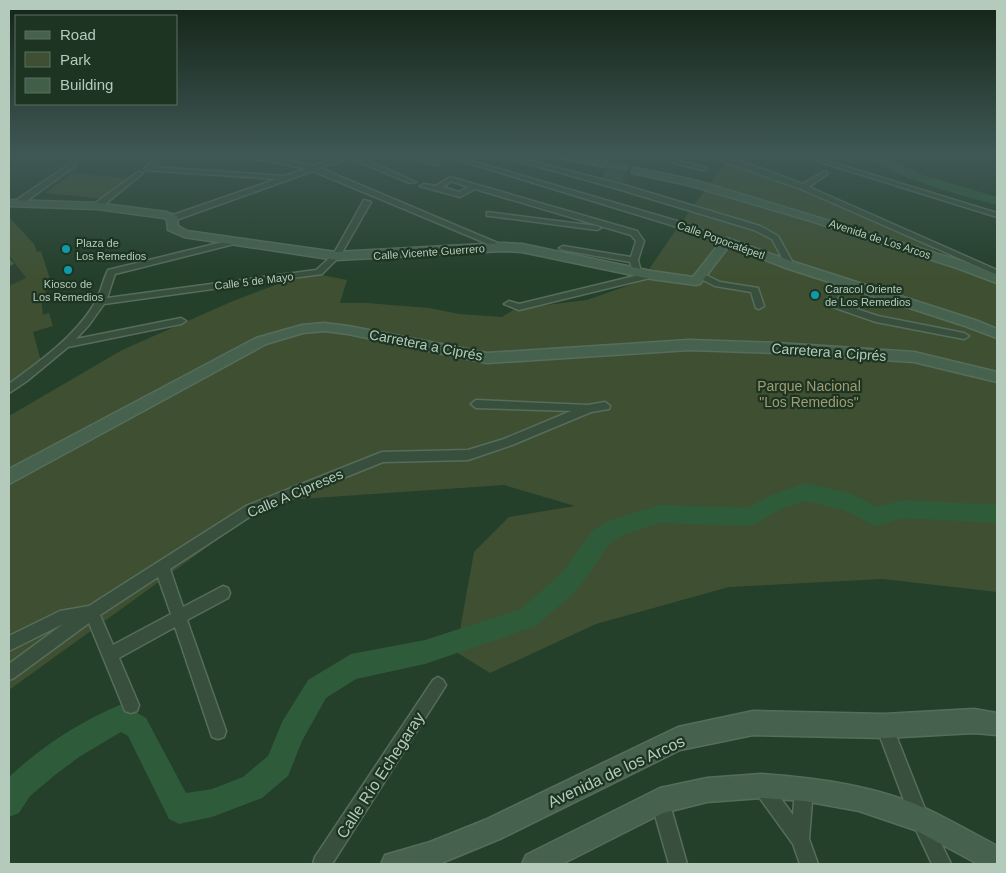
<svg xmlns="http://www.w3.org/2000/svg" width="1006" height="873" viewBox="0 0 1006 873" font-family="Helvetica,sans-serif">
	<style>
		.green { fill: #3f5032 }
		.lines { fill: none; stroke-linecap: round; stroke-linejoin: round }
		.river { fill: #2e5c3a; fill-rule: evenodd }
		.street-casing { stroke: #566d5c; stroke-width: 3 }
		.secondary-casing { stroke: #566d5c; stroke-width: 3 }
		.street { fill: #384f3e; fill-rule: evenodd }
		.secondary { fill: #46624e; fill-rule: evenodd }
		.wall { fill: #37513e }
		.shaded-wall { fill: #2d4232 }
		.building { fill: #405e48; stroke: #2d4232 }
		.culture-dot { fill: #0f9aa8; stroke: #1d3423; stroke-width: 2 }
		.labels { text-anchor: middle; stroke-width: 4.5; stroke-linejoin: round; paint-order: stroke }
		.far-street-label { font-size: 11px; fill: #b4caba; stroke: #1d3423 }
		.far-poi-label { font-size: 11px; fill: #b4caba; stroke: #1d3423; text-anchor: start }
		.street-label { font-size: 14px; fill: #b4caba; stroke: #1d3423 }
		.park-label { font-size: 14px; fill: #a09c71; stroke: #1d3423 }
		.near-street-label { font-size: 16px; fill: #b4caba; stroke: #1d3423 }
	</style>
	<rect width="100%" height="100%" fill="#243f2a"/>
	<path class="green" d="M727,160L850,206L929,243L943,260L997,281V592L883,579L729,587L596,624L490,673L456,652L474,552L509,517L575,506L504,485L271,501L9,690V416L122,350L233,301L296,277L322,275L347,280L340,303H367L429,308L459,314L502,317L515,309L587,300L641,281L673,234Z
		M73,173L130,179L104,199L45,193Z
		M9,217L34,244L37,252L41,251L53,288L45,289L46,295L41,297L43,315L49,313L53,326L33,332L41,361L9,382Z"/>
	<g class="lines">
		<path class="river" d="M866,154H878L920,174L997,197V205C972,199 878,173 866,154Z
			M805,483L849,493L877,507L904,500L997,505V523L904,518L875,526L844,510L805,501L783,508L751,526L660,523L625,534L609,544L578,589L536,626L425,664L356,679L326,698L302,741L288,776L262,798L212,817L179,824L169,819L128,736L121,732L79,757L55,775L30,796L19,813L9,817L10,776C42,746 81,721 122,704L146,718L186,793L212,789L243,777L268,756L282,722L308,680L351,654L425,640L521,609L562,573L593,530L611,520L660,505L748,508L769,496Z"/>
		<g class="street-casing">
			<path id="street" d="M72,154H78L75,166L21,205H15V201L70,164Z
				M161,154H167L153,167L284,176L306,169L266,160L173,156L170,154L266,156L313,166L348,154H357L356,155L416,182L410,183L350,158L320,168L507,247L500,249L313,171L176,220H170V216L277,179L145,170V168Z
				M399,154H408L440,163L437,165Z
				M439,154H448L677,221L731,241L724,243L671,225Z
				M494,154H503L624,185L760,226L778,236L794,265L790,268L787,267L772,239L754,230L618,189Z
				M661,154H668L680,161L707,168L704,170L676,164Z
				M702,154C725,152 779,176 803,184L823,172H827V174L809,187L997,270V275L801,189Z
				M795,154H804L997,213V217Z
				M987,154H997V157L988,155Z
				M138,172L143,173L100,208H94V204Z
				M450,177L637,231L644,241L638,260L641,272L637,275L634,274L630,262L563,250L559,248L563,246L631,257L636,241L631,235L475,189L460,197L420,186L424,184L436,186ZM451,181L468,187L459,192L443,187Z
				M364,200L371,202L340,256L322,274L104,304L89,325L76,339L181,318L186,321L181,324L68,347L27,381L9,393V384C39,362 73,338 93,306C101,294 102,282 108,270L235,239H238V243L115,274L107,298L316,270L333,255Z
				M487,212L597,226L601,228L597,230L490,216H487Z
				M651,272L654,273V277L519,310L504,304L509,301L519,304Z
				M700,272L720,282L758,288L764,306L759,309L756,308L751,292L715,286L697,277V273Z
				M841,279L845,282L835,302L878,316L964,333L969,336L964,339L876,322L827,305L825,303L837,282Z
				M476,400L588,405L605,402L610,406L609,409L591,412L512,445L468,460L383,462L254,514L170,569L183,607L223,586L228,588L230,593L228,598L187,620L226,731L224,737L218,739L212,737L175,627L119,658L139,705L137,711L131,713L125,711L89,623L14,678L9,680V664L63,624L9,651V636L60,611L89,606L246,506L382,452L468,450L504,439L571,411L476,408L471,404ZM158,577L171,614L113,645L100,615Z
				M438,677L443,680L446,685L443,690L332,864H313L315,857L433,680Z
				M884,718L890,720L927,814L951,864H932L911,819L876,726L878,720Z
				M762,778L768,781L793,815L795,789L798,783L804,780L810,783L813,789L809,839L818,864H800L793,844L756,793L753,787L756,781Z
				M660,792L666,795L669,801L687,864H669L651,801L654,795Z"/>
		</g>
		<g class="secondary-casing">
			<path id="secondary" d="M552,154H569L694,180L965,262L997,275V283L957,268L811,221L688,185L557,157Z
				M9,200L97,203L166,212L177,216L178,226L187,231L336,252L503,243L522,244L651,271L693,277L723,239L727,238L794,262L975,320L997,329V338L965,326L786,268L729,246L700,284L696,285L651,279L522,252L503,251L336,260L184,237L168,230L167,220L164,218L97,209L9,206Z
				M324,323L348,326L487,353L689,340L778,343L914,352L997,372V382L914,362L778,353L689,350L487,363L348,334L324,331L303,333L266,344L9,484V469L256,338L302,325Z
				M974,709L997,713V735L974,733L884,738L753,735L680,750L502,838L439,864H381L385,855L430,842L485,820L678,727L753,711L884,714Z
				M761,774C817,778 878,786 929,810C952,821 975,834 997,846V864H978L915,830L859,811L804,801L761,798L707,802L663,813L562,864H522L526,855L660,788L707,778Z"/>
		</g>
		<use href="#street" class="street"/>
		<use href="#secondary" class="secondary"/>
	</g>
	<path class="wall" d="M605,168L630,175L622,183L603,178Z"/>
	<path class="shaded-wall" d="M632,165L630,175L622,183L624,173Z
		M9,255L26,278L9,286Z"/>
	<path class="building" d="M612,160L632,165L624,173L605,168Z
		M9,258L15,264L9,267Z"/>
	<linearGradient id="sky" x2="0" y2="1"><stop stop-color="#142317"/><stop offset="0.56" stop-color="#3f5855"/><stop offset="1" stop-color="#3f5855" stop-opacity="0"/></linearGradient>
	<rect width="1006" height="276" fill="url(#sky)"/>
	<g class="culture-dot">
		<circle cx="66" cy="249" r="5"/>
		<circle cx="68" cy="270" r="5"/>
		<circle cx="815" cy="295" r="5"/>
	</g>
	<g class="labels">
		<g class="far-street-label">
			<text transform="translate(880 239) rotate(18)" y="4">Avenida de Los Arcos</text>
			<text transform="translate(721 240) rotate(20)" y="4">Calle Popocatépetl</text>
			<text transform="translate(429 252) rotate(-4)" y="4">Calle Vicente Guerrero</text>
			<text transform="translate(254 281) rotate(-7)" y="4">Calle 5 de Mayo</text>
		</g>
		<g class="far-poi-label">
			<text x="76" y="247">Plaza de<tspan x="76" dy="13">Los Remedios</tspan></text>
			<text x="68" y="288" text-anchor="middle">Kiosco de<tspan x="68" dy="13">Los Remedios</tspan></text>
			<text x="825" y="293">Caracol Oriente<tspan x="825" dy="13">de Los Remedios</tspan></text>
		</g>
		<g class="street-label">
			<text transform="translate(426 345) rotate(11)" y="5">Carretera a Ciprés</text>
			<text transform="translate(829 352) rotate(4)" y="5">Carretera a Ciprés</text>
			<text transform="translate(295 493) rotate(-23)" y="5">Calle A Cipreses</text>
		</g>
		<g class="park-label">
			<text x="809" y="391">Parque Nacional<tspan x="809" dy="16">"Los Remedios"</tspan></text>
		</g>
		<g class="near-street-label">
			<text transform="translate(616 771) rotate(-25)" y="6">Avenida de los Arcos</text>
			<text transform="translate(380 775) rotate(-57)" y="6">Calle Río Echegaray</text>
		</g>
	</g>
	<rect width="1006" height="873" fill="none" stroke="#b4caba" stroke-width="20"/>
	<rect x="15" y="15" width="162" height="90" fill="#1d3423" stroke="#59705f"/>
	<rect x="25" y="31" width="25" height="8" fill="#46624e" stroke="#59705f"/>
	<text x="60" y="40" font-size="15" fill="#b4caba">Road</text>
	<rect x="25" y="52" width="25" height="15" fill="#3f5032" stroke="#59705f"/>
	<text x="60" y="65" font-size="15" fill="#b4caba">Park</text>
	<rect x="25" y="78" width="25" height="15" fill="#405e48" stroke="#59705f"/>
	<text x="60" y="90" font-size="15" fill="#b4caba">Building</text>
</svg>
